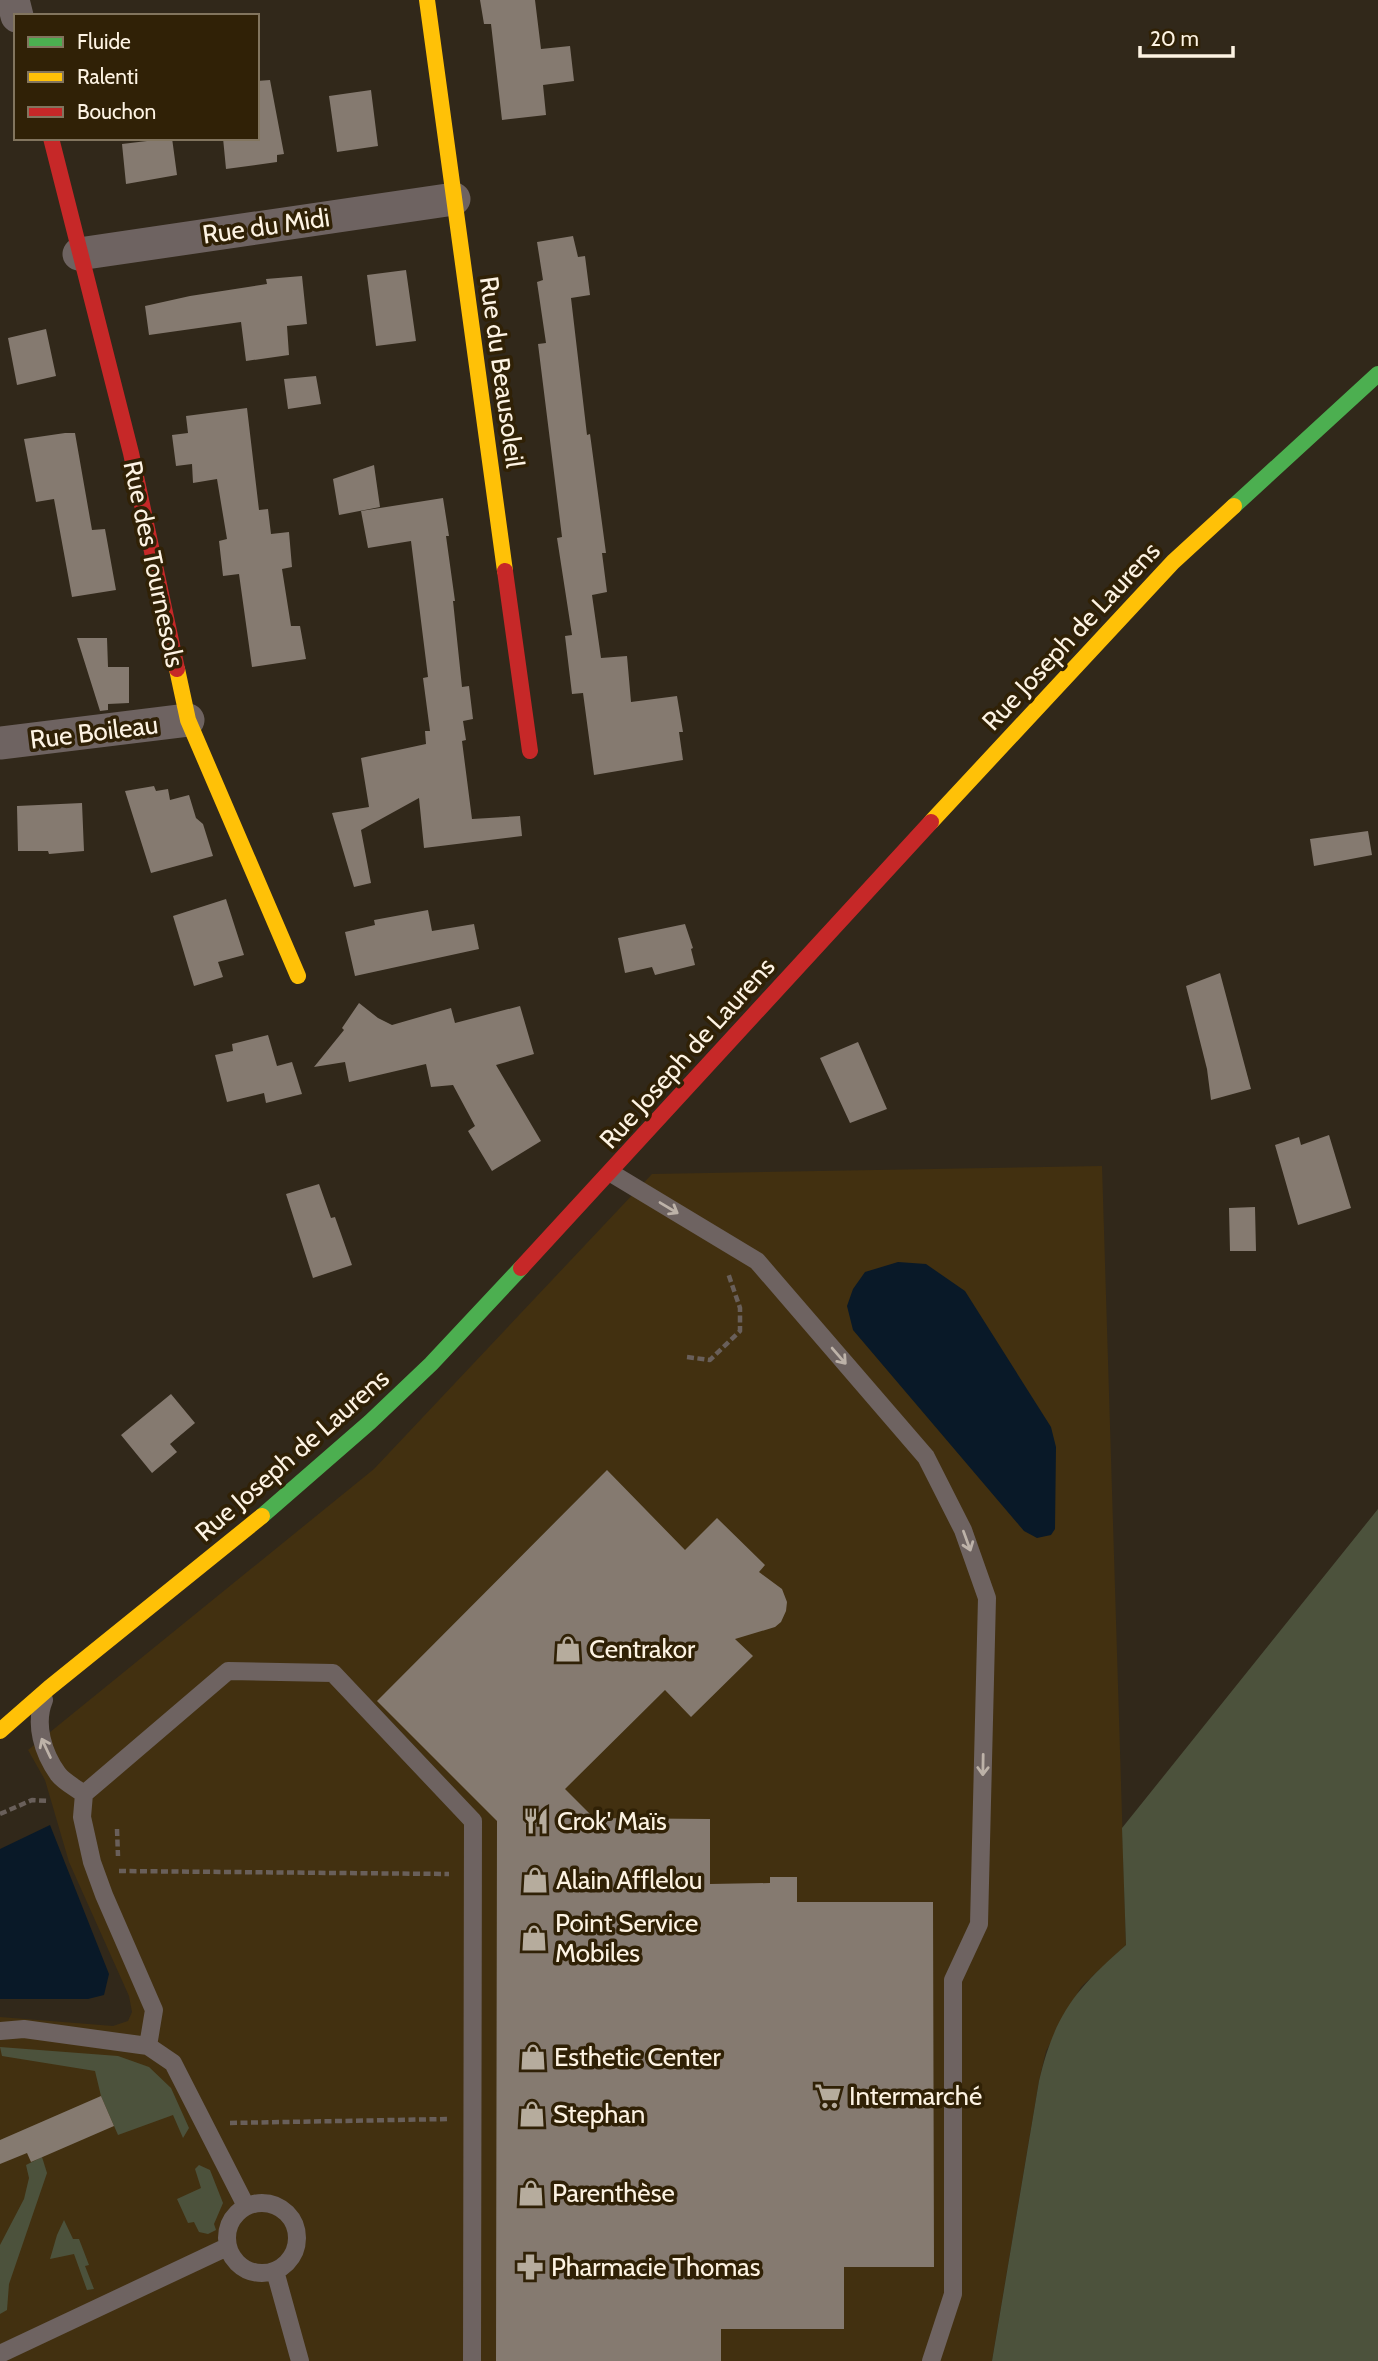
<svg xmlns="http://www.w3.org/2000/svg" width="1378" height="2361" viewBox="0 0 1378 2361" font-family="Cabin,sans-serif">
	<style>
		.built { fill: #423010 }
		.green { fill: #4c523c }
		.water { fill: #091928 }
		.building { fill: #857a70 }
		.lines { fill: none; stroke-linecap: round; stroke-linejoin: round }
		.path { stroke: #695f5a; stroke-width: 4.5; stroke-dasharray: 7 3.5; stroke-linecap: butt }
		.lane { stroke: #6e6361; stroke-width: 18 }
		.street { stroke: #6e6361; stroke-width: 33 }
		.fast { stroke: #4caf50; stroke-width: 16 }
		.slow { stroke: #ffc107; stroke-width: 16 }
		.jam { stroke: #c62828; stroke-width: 16 }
		.oneway { stroke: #bdb2a8 }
		.labels { text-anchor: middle; stroke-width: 7; stroke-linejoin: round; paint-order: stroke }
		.street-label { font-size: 26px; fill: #fdf3e3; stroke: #302106 }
		.poi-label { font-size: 26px; fill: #fdf3e3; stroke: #302106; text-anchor: start }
	</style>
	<rect width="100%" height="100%" fill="#31281a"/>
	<path class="built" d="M1102,1166L1126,1945L1081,1987L1046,2051L1039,2081L992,2361H0V2017L113,2026L128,2021L132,2012L129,1996L69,1862L45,1780L28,1750L374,1469L652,1174Z"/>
	<path class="green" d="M1378,1509V2361H992L1039,2081C1055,2014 1075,1990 1126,1945L1122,1828Z
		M0,2047L118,2056L149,2067L171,2088L189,2128L183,2138L173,2115L118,2135L101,2096L95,2071L2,2056Z
		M42,2157L47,2173L9,2284L7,2310L0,2314V2245L24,2199L29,2178L26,2165Z
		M199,2165L210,2170L223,2203L214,2224L216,2230L208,2234L199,2232L194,2222L188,2223L177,2199L201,2188L195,2169Z
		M64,2220L73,2239H79L89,2265L85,2266L94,2289L87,2290L74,2254L50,2259L57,2235Z"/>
	<path class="water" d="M898,1262L926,1264L965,1291L1051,1427L1056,1447L1055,1529L1051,1535L1037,1538L1024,1531L853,1330L847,1306L853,1289L865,1272Z
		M50,1825L109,1974L104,1995L88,1999H0V1849Z"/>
	<path class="building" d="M480,0H535L541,49L570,46L574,81L543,85L546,115L502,120L491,24H484Z
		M270,80L284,154L277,155V162L226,169L223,138H257V81Z
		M371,90L378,146L337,152L329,96Z
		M172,138L177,175L126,184L122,144Z
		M573,236L578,257L585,256L590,295L571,298L587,435L590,434L606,553H602L607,592L592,595L601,658L627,656L631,702L677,696L683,732H679L683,760L594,775L583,693L572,694L565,636L572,635L557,538L562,537L538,344L546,343L537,282L543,280L537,242Z
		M406,270L416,341L376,346L367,275Z
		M302,276L307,324L287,326L289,355L246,361L241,322L149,335L145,306L190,296L267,284L266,279Z
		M46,329L56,376L17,385L8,338Z
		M316,376L321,404L288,409L284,379Z
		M247,408L259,510L268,509L271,534L289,532L292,567L282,569L291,626H300L306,659L252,667L239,574L223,576L219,541L227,539L217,479L193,483L192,464L176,466L172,435L188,433L186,416Z
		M65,433H75L92,530L105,529L116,590L72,597L54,499L36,502L24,439Z
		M374,465L380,507L339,515L333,479Z
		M443,498L449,536H446L455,601H453L462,687L469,686L473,719L463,721L466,740L462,741L472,819L520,816L522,836L424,848L419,798L361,830L371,883L354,887L332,813L369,807L361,758L426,744L425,731H430L423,678L428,677L411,541L368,548L361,511Z
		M77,638H107L108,667H129V703L108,704V710L100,711Z
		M154,786L156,791L168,789L170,800L189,795L196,818L203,824L213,856L151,873L125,791Z
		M82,803L84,851L49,854L48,851H18L17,806Z
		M1368,831L1372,855L1314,866L1310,839Z
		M226,899L244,955L218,962L223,977L194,986L173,916Z
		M428,910L432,931L474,924L479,949L355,976L345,932L375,925L374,920Z
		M685,924L693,948L691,949L695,965L655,975L652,967L625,973L618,938Z
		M1220,973L1251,1089L1211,1100L1207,1069L1186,986Z
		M359,1003L378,1018L392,1025L451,1008L455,1023L520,1006L534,1054L496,1065L541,1141L492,1171L468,1131L475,1126L453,1085L431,1087L426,1064L349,1082L345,1062L314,1067L344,1030L342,1028Z
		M268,1035L277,1066L292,1062L302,1094L266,1103L264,1093L227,1102L215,1055L233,1051L232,1044Z
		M858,1042L887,1109L850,1123L820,1058Z
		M1329,1135L1351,1208L1298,1225L1275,1145L1299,1137L1301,1145Z
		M319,1184L331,1218L335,1217L352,1265L313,1278L286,1194Z
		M1255,1207L1256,1251H1230L1229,1208Z
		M171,1394L195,1423L170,1444L177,1452L152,1473L121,1435Z
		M607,1470L685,1550L717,1518L765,1565L759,1572L782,1589L787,1602L786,1611L781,1622L775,1627L735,1639L753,1656L691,1717L665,1690L565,1789L594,1818L710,1819V1884L770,1883V1877H797V1902H933L934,2267H844V2329H721V2361H496L497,1821L377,1701Z
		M101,2096L114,2126L31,2162L27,2153L0,2164V2140Z"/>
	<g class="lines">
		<path class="path" d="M687,1357L710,1360L740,1331V1308L728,1273
			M0,1814L32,1800L49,1801
			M117,1829L118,1856
			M119,1871L449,1874
			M230,2123L449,2119"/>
		<path class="lane" d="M611,1173L757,1261L926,1457L963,1530L987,1598L979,1924L953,1980V2294L931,2361
			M44,1700C34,1724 43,1753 58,1774C64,1782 76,1788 84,1794
			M0,2031L24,2029L148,2046L173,2063L246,2206
			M148,2046L154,2010L104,1895L92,1862L82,1817L84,1794L228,1671L333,1673L473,1821L472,2361
			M227 2238a35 35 0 1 1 70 0a35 35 0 1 1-70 0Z
			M275,2271L300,2361
			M0,2354L227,2247"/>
		<path class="street" d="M13,0L17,16
			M79,254L454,199
			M0,743L188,720"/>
		<path class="fast" d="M1234,506L1378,374
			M262,1516L370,1422L431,1364L521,1268"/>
		<path class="slow" d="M427,0L505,571
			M177,669L188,720L298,976
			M931,822L1173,562L1234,506
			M0,1731L49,1688L262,1516"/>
		<path class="jam" d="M51,138L131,453L177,669
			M505,571L530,751
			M521,1268L931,822"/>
	</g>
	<defs><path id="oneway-shaft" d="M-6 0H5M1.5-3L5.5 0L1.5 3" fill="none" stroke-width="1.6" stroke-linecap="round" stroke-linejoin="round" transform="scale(1.75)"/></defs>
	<g class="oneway">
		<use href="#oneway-shaft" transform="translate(669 1208) rotate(31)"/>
		<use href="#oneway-shaft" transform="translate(839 1356) rotate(49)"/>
		<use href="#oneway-shaft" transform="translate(967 1541) rotate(70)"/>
		<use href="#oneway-shaft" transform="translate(46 1748) rotate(-115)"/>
		<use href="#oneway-shaft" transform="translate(983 1765) rotate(91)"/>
	</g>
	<defs>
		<g id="shop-bare" transform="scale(2.1)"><path d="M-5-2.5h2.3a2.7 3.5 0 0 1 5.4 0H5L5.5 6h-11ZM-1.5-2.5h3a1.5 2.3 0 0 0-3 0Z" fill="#b6ac9d" stroke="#302106" stroke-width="2.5" paint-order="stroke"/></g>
		<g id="restaurant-bare" transform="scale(2.1)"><path d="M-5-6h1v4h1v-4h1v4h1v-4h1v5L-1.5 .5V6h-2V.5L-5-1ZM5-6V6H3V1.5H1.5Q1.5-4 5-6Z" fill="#b6ac9d" stroke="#302106" stroke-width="2.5" paint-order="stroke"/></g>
		<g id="supermarket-bare" transform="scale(2.1)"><path d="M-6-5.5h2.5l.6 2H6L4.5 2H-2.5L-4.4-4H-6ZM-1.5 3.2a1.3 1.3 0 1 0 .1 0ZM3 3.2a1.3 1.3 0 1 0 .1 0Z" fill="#b6ac9d" stroke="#302106" stroke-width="2.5" paint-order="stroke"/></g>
		<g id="pharmacy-bare" transform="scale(2.1)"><path d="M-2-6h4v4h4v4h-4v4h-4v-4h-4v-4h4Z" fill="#b6ac9d" stroke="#302106" stroke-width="2.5" paint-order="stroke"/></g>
	</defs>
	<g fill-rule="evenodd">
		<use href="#shop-bare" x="568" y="1649"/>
		<use href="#restaurant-bare" x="536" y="1821"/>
		<use href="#shop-bare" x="535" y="1880"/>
		<use href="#shop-bare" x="534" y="1938"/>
		<use href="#shop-bare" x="533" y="2057"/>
		<use href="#supermarket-bare" x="828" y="2096"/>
		<use href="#shop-bare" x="532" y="2114"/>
		<use href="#shop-bare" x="531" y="2193"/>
		<use href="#pharmacy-bare" x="530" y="2267"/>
	</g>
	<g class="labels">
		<g class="street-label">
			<text transform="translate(266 226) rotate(-8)" y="9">Rue du Midi</text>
			<text transform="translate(502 372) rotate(82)" y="9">Rue du Beausoleil</text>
			<text transform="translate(154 564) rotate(78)" y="9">Rue des Tournesols</text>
			<text transform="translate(1071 636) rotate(-47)" y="9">Rue Joseph de Laurens</text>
			<text transform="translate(94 732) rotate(-7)" y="9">Rue Boileau</text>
			<text transform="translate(687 1053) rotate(-48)" y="9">Rue Joseph de Laurens</text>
			<text transform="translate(292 1455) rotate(-41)" y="9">Rue Joseph de Laurens</text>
		</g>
		<g class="poi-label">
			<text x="589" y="1658">Centrakor</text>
			<text x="557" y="1830">Crok' Maïs</text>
			<text x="556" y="1889">Alain Afflelou</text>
			<text x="555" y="1932">Point Service<tspan x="555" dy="30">Mobiles</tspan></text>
			<text x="554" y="2066">Esthetic Center</text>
			<text x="849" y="2105">Intermarché</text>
			<text x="553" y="2123">Stephan</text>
			<text x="552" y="2202">Parenthèse</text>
			<text x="551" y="2276">Pharmacie Thomas</text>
		</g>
	</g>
	<rect x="14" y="14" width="245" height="126" fill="#302106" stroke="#82755e" stroke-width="2"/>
	<rect x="28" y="37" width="35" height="10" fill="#4caf50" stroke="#82755e" stroke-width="2"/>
	<text x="77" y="49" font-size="21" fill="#fdf3e3">Fluide</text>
	<rect x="28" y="72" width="35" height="10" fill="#ffc107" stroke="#82755e" stroke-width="2"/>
	<text x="77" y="84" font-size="21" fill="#fdf3e3">Ralenti</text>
	<rect x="28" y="107" width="35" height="10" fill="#c62828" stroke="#82755e" stroke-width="2"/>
	<text x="77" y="119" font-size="21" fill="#fdf3e3">Bouchon</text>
	<path d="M1140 46v10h93v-10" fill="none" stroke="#fdf3e3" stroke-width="3.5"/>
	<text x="1150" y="46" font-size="21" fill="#fdf3e3" stroke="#302106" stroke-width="5" paint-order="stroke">20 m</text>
</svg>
